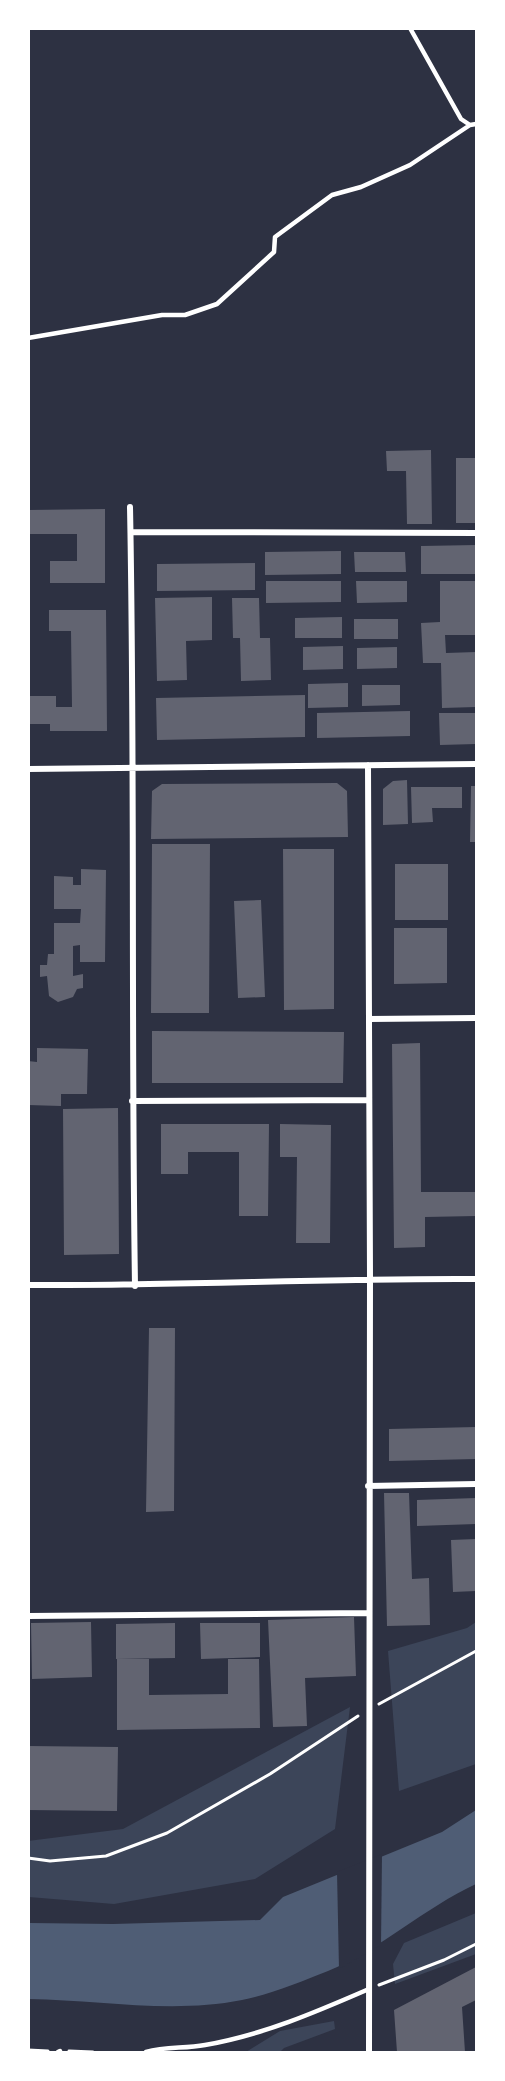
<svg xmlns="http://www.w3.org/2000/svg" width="505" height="2081" viewBox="0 0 505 2081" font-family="'Golos Text',sans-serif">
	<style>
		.green { fill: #3c4559 }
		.water { fill: #4f5d75 }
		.pier { fill: #2d3142 }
		.building { fill: #626471 }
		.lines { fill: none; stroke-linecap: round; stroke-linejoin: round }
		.path { stroke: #fff; stroke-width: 3 }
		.service { stroke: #fff; stroke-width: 4.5 }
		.minor { stroke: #fff; stroke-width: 6 }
	</style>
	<rect width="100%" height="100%" fill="#2d3142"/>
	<path class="green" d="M476,1622V1764L399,1791L388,1651L467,1628Z
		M350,1707L335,1829L255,1879L114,1904L29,1897L28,1841L123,1829Z
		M476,1913V1954L395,1984L393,1964L404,1943Z
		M334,2021L335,2029L284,2048L280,2052H246L280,2031Z"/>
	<path class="water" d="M476,1810V1884C424,1908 381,1949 328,1971C303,1981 268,1995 242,2000C172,2014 99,2000 29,1999V1923L113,1924L260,1920L283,1897L442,1832Z"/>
	<path class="pier" d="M382,1854L381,1945L339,1969L337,1872Z"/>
	<path class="building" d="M431,450L432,524H407L406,471H387L386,451Z
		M456,458H476V523H456Z
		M105,509V583H50V561H77V534H28V510Z
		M476,545V574H421V546Z
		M341,551V574L265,575V552Z
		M354,552H405L406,572H355Z
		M255,563V590L157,591V564Z
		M266,581H341V602L266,603Z
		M356,581H407V602L357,603Z
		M440,581H476V635H445L446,653L476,652V707L442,708L441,663H423L421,623L440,622Z
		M212,597V640L186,641L187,680L157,681L155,598Z
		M232,598H259L260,638H270L271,680L241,681L240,638H233Z
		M49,610H106L107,731H50V724H28V696H56V707H72L71,631H49Z
		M342,617V638H295V618Z
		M354,619H398V639H354Z
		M343,646V669L303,670V647Z
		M397,647V668L357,669V648Z
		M348,683V707L308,708V684Z
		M362,685H400V705L362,706Z
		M305,695V737L157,740L156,698Z
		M410,711V736L317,738V713Z
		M439,713H476V744L440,745Z
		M407,780L408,824L383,825V789L393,781Z
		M337,783L347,791L348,837L151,839L152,791L162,784Z
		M471,786H476V842H470Z
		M411,787H462V808H432L433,822L412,823Z
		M152,844H210L209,1013H151Z
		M283,849H334V1009L284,1010Z
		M395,864H448V920H395Z
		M81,869L106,870L105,962H80V945L73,946V976L83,974V988L77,989L73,997L58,1002L49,996L47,976L40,977V965H47L48,954H54V923H80L81,909H54V876L73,877V885H81Z
		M261,900L265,997L238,998L234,901Z
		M394,928H447V983L394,984Z
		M152,1031L344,1032L343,1083H152Z
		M420,1043L421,1192H476V1216L425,1217V1247L394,1248L392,1044Z
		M37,1048L88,1049L87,1094H61V1106L28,1105V1061L37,1062Z
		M118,1108L119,1254L64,1255L63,1109Z
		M161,1124H269L268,1216H239V1152H188V1174H161Z
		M280,1124L331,1125L330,1243H296L297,1157H280Z
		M149,1328H175L174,1511L146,1512Z
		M476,1427V1459L389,1461V1429Z
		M384,1493H409L412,1579L429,1578L430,1625L387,1626Z
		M476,1498V1524L417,1526V1500Z
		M476,1539V1591L453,1592L451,1540Z
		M354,1617L356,1676L305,1678L307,1726L273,1727L268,1620Z
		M91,1622L92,1677L32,1679L31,1623Z
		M175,1623V1658L116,1659V1624Z
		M200,1623H260V1657L201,1659Z
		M117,1659H149V1695L228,1694V1659H259L260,1728L117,1730Z
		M28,1746L118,1747L117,1811L28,1810Z
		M476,1967V2000L462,2007L465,2052H397L394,2010Z"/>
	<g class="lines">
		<path class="path" d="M379,1704L476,1651
			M28,1858L50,1861L106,1856L167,1833L270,1774L358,1716
			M379,1985L444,1960L476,1944
			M28,2050L48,2051
			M69,2051L93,2052"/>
		<path class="service" d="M410,28L461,119L470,125L476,124
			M28,338L162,315H185L217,304L274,252L275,237L332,195L361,187L410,165L470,125
			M58,2052L60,2051
			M146,2052C166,2046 184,2049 205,2045C263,2035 316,2012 369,1989"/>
		<path class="minor" d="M130,507C135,767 131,1026 135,1286
			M131,532L476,533
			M368,765L370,1278L369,2052
			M28,769L476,764
			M369,1019L476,1018
			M132,1101L369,1100
			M28,1285C178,1286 327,1278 476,1279
			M368,1486L476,1484
			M28,1616L369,1613"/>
	</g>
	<rect width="505" height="2081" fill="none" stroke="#ffffff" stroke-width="60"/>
</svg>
